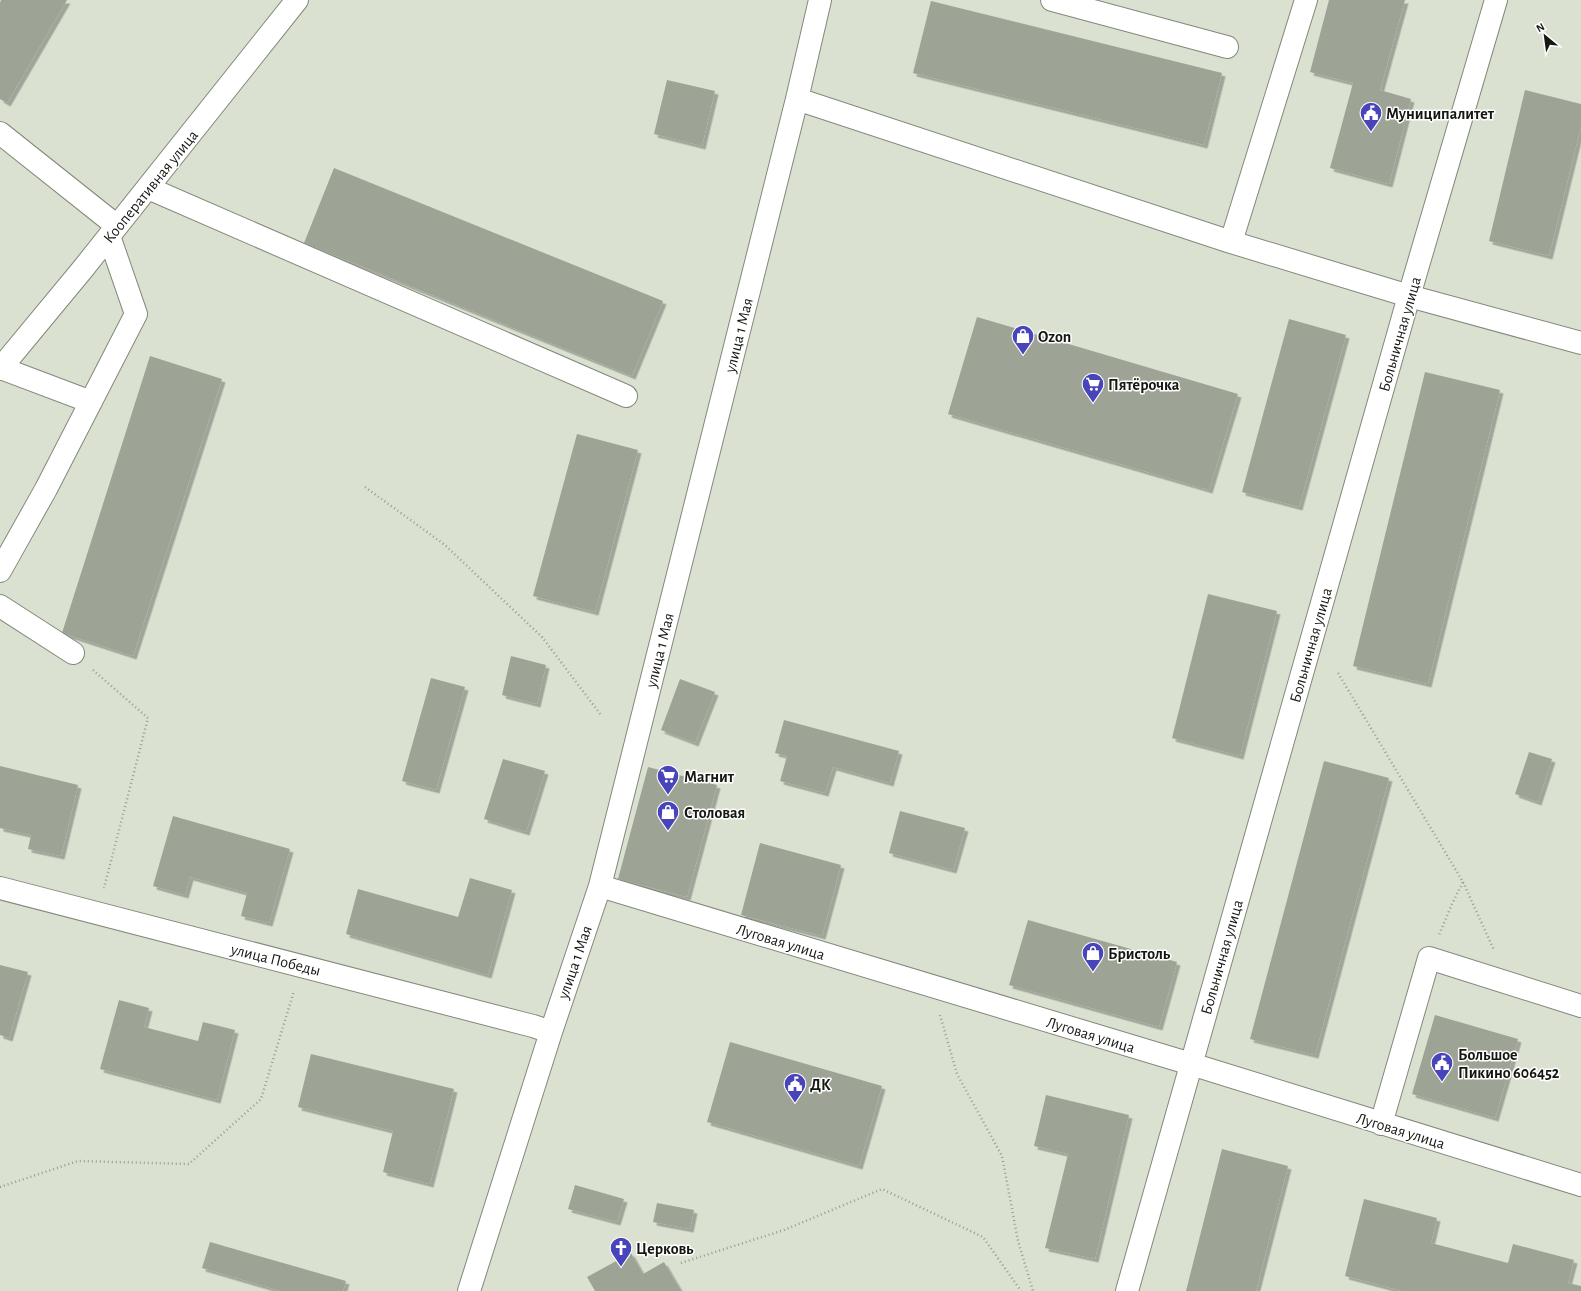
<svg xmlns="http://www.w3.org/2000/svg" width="1581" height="1291" viewBox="0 0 1581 1291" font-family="'Alegreya Sans',sans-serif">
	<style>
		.building { fill: #9da495; filter: url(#shadow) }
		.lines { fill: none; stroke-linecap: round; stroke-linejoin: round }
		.minor-casing { stroke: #82897b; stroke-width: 24 }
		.path { stroke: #979d90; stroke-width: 2.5; stroke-dasharray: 1 3; stroke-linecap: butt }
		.minor { stroke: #fff; stroke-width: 22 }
		.labels { text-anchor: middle; stroke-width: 3; stroke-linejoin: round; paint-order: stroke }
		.poi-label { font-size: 16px; font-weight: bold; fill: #151812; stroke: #fff; text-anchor: start }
		.street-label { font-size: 16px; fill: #151812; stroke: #fff }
	</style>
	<defs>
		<filter id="shadow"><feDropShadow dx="3.5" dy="3.5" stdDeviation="0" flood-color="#0004"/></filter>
	</defs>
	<rect width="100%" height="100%" fill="#dae1d1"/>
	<path class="building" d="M1,0H67L7,103L0,99V3Z
		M1329,0H1405L1380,90L1411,99L1389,184L1330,168L1353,83L1310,72Z
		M931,1L1222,73L1204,145L913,73Z
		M667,80L715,91L702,146L654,134Z
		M1525,90L1581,104V126L1549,256L1489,241Z
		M334,168L663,301L632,376L304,243Z
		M977,317L1238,394L1209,490L948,414Z
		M1289,319L1346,335L1299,507L1242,492Z
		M150,356L222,379L133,656L62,633Z
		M1425,372L1500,390L1428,684L1353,666Z
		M577,434L638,450L595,612L533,596Z
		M1208,594L1277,611L1240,756L1172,738Z
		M511,656L546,665L537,704L502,695Z
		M431,678L465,687L436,790L402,781Z
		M680,679L715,692L695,743L661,730Z
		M784,720L899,751L890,783L833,767L825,793L780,781L787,756L775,753Z
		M1529,752L1552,759L1538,802L1515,794Z
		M503,759L545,771L526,832L484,819Z
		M1324,761L1389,778L1315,1055L1250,1039Z
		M0,766L78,785L61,856L28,849L31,835L0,828Z
		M648,767L717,785L687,897L618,879Z
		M900,811L965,828L953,870L889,853Z
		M173,816L290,849L269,923L241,916L247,893L190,877L185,895L153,886Z
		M760,843L841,865L822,936L741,915Z
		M470,878L512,890L488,975L346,934L358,889L458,917Z
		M1028,920L1177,962L1159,1027L1009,985Z
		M0,965L28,972L9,1038L0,1035Z
		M119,1000L149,1008L144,1027L198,1041L203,1022L235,1030L217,1100L100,1069Z
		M1435,1015L1518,1039L1495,1118L1412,1094Z
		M730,1042L882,1086L859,1166L707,1122Z
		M311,1054L454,1089L430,1184L383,1172L393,1131L298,1107Z
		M1046,1095L1129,1115L1095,1259L1045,1248L1068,1154L1034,1146Z
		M1222,1149L1288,1166L1256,1291H1186Z
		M575,1185L624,1199L617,1222L568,1209Z
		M1364,1199L1437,1218L1431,1243L1508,1263L1513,1244L1574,1260L1568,1283L1581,1286V1291H1402L1345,1276Z
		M657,1203L694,1210L690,1229L653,1222Z
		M210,1242L346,1281L343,1291H281L202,1268Z
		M631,1253L643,1274L664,1262L681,1291H595L587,1277Z"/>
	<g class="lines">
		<g class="minor-casing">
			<path id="minor" d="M1052,0L1227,47
				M797,99L1231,242L1409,296L1581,343
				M0,133L117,226
				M148,188L626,396
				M1231,242L1306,0
				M1,368L91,402
				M0,369L82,270L297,0
				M0,571L46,489L136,314L109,236
				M0,606L73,653
				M600,886L1191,1064L1581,1185
				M0,888L533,1026L551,1032
				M1381,1124L1429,958L1581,1006
				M469,1291L551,1032L600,886L797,99L820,0
				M1127,1291L1409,296L1496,0"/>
		</g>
		<path class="path" d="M365,487L445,545L542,637L601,715
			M93,670L148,718L104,888
			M1338,673L1463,882L1452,904L1439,935
			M1463,882L1494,950
			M940,1015L957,1074L1002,1156L1018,1241L1033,1291
			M0,1187L78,1161L189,1164L261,1099L294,991
			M681,1263L784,1230L882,1189L983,1237L1021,1291"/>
		<use href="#minor" class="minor"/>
	</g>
	<defs>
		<g id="civic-pin" transform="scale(1.15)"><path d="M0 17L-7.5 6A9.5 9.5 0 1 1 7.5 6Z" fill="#4844ba" stroke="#fff"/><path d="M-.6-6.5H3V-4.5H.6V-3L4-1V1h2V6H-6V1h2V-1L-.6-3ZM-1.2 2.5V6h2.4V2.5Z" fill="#fff"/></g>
		<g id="shop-pin" transform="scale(1.15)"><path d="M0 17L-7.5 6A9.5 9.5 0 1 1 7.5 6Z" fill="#4844ba" stroke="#fff"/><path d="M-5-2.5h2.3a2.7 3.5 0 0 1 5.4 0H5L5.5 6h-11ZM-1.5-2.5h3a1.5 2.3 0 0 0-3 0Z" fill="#fff"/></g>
		<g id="supermarket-pin" transform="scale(1.15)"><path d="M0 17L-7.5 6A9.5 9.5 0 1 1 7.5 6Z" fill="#4844ba" stroke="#fff"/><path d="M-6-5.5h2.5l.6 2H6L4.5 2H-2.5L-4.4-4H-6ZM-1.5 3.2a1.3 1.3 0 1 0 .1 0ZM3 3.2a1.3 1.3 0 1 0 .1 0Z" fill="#fff"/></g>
		<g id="church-pin" transform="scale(1.15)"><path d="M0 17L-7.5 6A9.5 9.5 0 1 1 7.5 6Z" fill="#4844ba" stroke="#fff"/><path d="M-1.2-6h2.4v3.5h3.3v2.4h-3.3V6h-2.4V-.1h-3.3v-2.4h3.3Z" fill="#fff"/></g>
	</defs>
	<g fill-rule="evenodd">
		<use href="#civic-pin" x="1371" y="113"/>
		<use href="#shop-pin" x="1023" y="336"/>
		<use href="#supermarket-pin" x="1093" y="384"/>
		<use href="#supermarket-pin" x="668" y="776"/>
		<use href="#shop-pin" x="668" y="812"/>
		<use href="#shop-pin" x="1093" y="953"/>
		<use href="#civic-pin" x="1442" y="1063"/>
		<use href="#civic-pin" x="795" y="1084"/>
		<use href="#church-pin" x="621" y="1248"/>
	</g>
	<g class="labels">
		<g class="poi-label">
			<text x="1386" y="119">Муниципалитет</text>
			<text x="1038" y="342">Ozon</text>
			<text x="1108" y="390">Пятёрочка</text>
			<text x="684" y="782">Магнит</text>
			<text x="684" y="818">Столовая</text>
			<text x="1108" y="959">Бристоль</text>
			<text x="1458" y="1060">Большое<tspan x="1458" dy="18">Пикино 606452</tspan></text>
			<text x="810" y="1090">ДК</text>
			<text x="636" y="1254">Церковь</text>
		</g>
		<g class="street-label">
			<text transform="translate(150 186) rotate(-51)" y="6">Кооперативная улица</text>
			<text transform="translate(1399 334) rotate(-74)" y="6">Больничная улица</text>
			<text transform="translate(738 335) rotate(-76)" y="6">улица 1 Мая</text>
			<text transform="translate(1310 645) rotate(-74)" y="6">Больничная улица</text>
			<text transform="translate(659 650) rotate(-76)" y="6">улица 1 Мая</text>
			<text transform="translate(781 941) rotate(17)" y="6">Луговая улица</text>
			<text transform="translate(1221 957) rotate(-74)" y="6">Больничная улица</text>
			<text transform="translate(276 959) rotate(14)" y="6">улица Победы</text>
			<text transform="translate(574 962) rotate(-71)" y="6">улица 1 Мая</text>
			<text transform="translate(1091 1034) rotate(17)" y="6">Луговая улица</text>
			<text transform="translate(1401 1130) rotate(17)" y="6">Луговая улица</text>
		</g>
	</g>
	<g transform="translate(1545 36) rotate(331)" stroke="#ffffff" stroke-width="3" paint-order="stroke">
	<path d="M0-3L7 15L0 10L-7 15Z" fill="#151812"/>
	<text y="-6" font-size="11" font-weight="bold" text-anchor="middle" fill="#151812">N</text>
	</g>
</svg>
